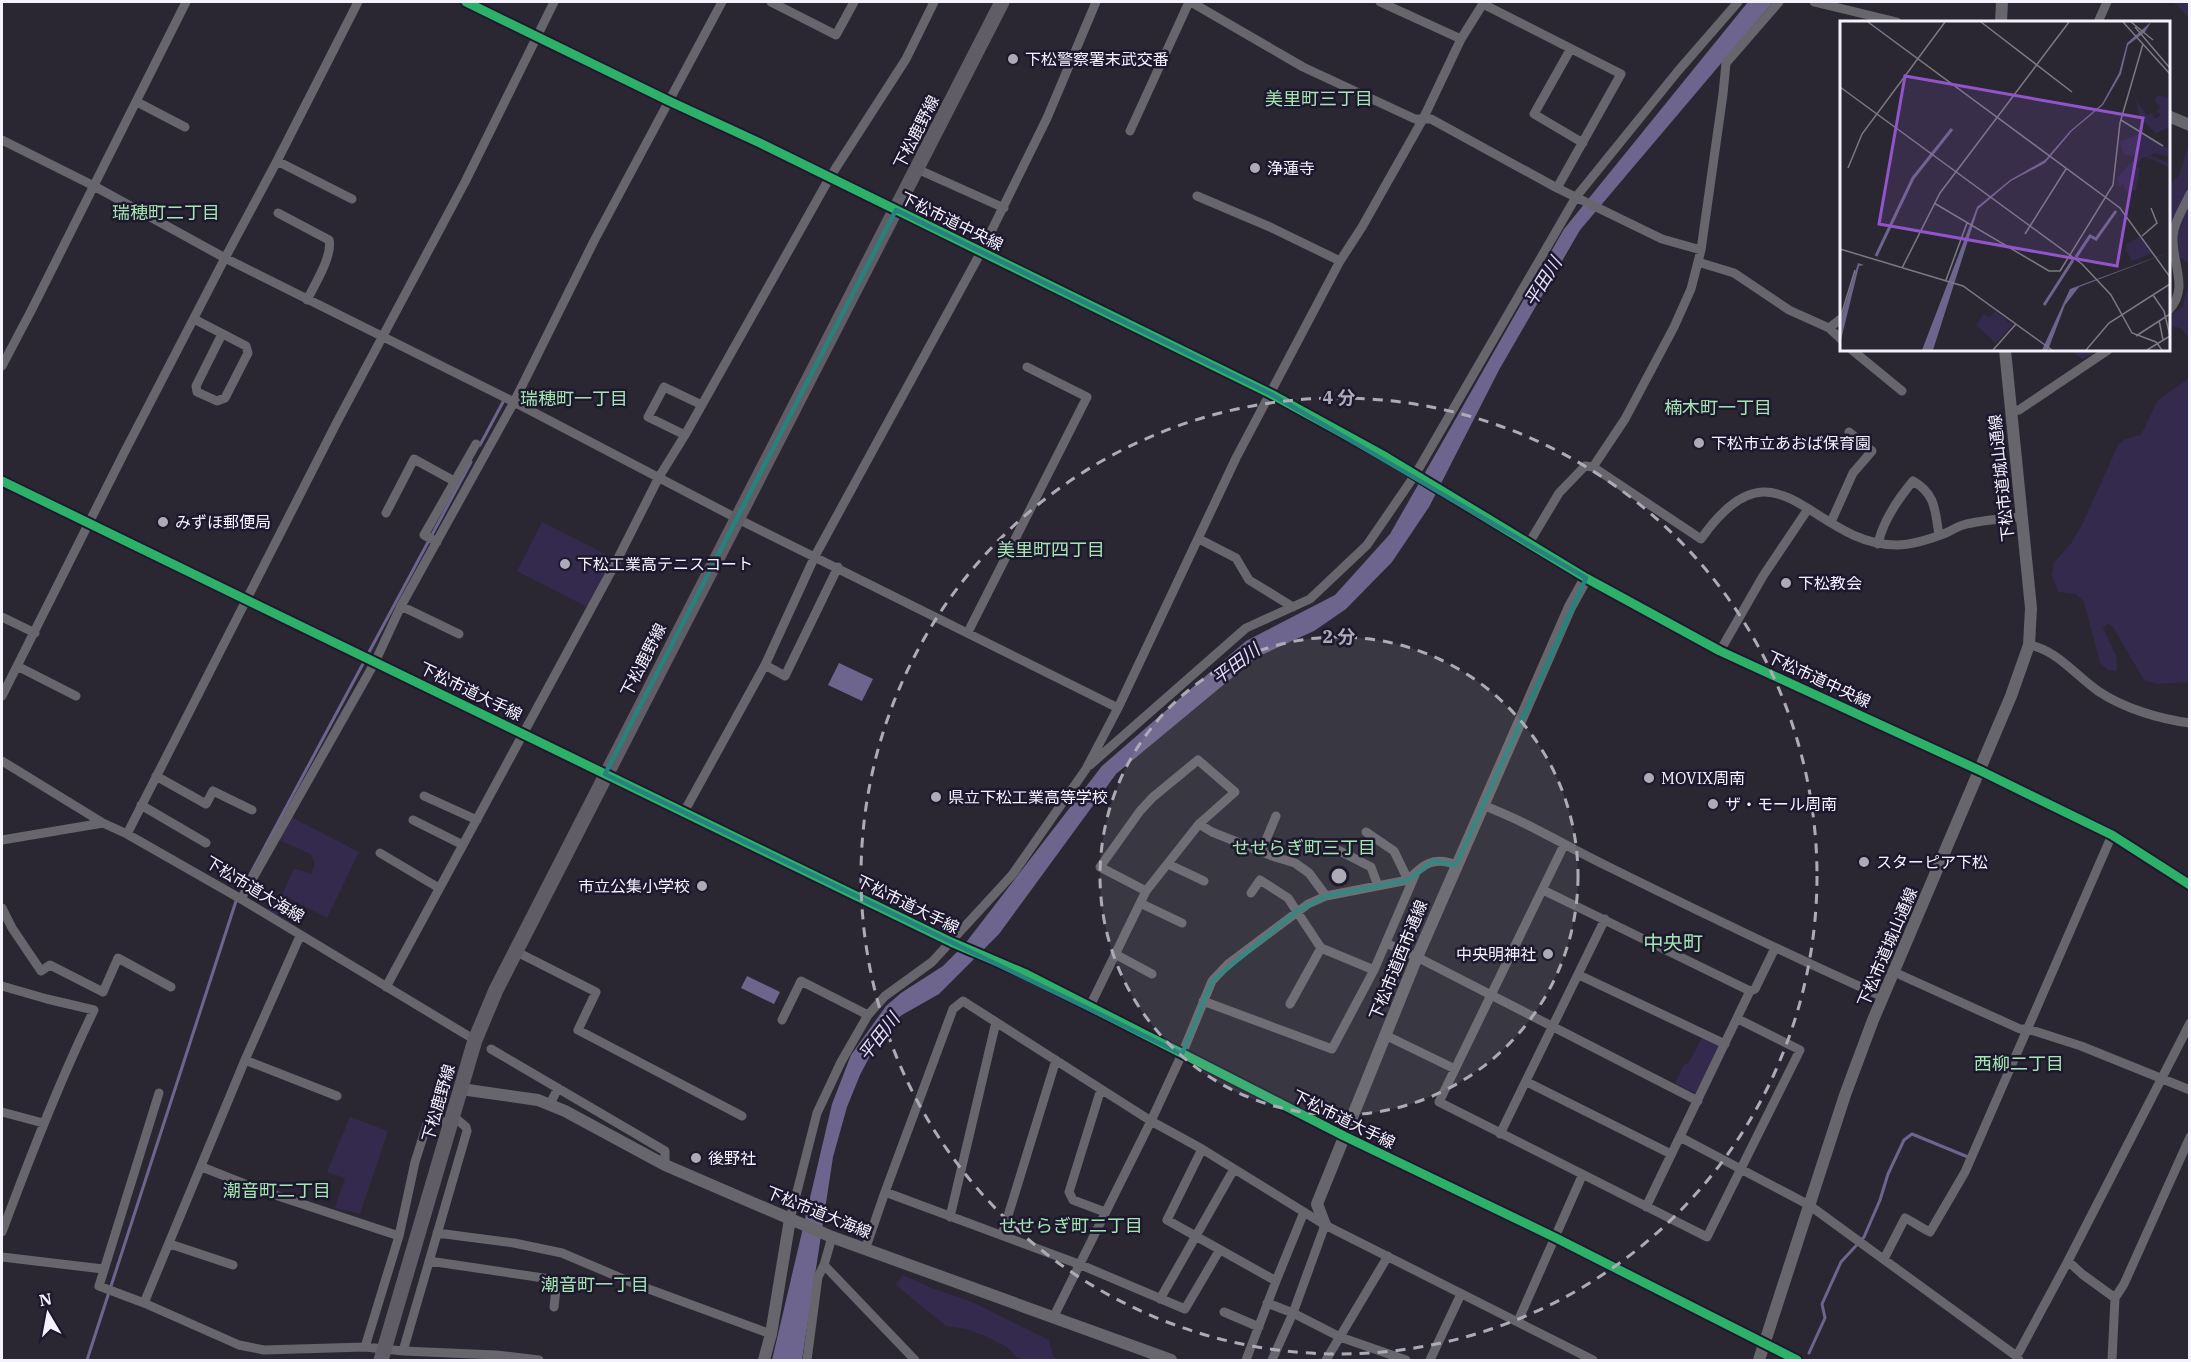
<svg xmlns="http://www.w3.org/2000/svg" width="2191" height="1362" viewBox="0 0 2191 1362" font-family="'IBM Plex Serif','Noto Sans JP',serif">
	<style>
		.green { fill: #342a4d }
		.water { fill: #6d658d }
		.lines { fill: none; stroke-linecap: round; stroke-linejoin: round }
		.stream { stroke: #6d658d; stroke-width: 3 }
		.minor { stroke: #67666c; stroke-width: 9 }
		.tertiary { stroke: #67666c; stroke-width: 12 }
		.primary { stroke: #605d66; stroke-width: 15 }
		.primary-bridge { stroke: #605d66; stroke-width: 15 }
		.cycleway-casing { stroke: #1e182f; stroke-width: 13 }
		.cycleway { stroke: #2db169; stroke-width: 9 }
		.marked { fill: none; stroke: #26827c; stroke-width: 4.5; stroke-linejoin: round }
		.ring { fill: none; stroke: #adacb6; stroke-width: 3; stroke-dasharray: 10 8 }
		.poi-dot { fill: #adacb6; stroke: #1e182f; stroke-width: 2 }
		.labels { text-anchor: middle; stroke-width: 5; stroke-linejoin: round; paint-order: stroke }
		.poi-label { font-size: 16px; fill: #f4f3fd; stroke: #1e182f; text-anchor: start }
		.street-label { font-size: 16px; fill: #f4f3fd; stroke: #1e182f }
		.neighbourhood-label { font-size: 18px; fill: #a4e6b0; stroke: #1e182f }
		.water-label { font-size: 18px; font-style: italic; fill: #e2ddfa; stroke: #1e182f }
		.quarter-label { font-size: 20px; fill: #a4e6b0; stroke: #1e182f }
		.inset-river { fill: none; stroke: #6d658d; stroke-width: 3 }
		.inset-road { fill: none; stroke: #7b7984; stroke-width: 1.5 }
		.view { fill: #9354cb; fill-opacity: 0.15; stroke: #9354cb; stroke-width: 3 }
		.inset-edge { fill: none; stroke: #f4f3fd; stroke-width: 3 }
		.centre { fill: #adacb6; stroke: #1e182f; stroke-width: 3 }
		.ring-label { font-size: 18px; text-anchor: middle; font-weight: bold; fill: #adacb6; stroke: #1e182f; stroke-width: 5; stroke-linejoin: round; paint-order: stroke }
	</style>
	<rect width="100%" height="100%" fill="#2a2733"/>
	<path class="green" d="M2170,2H2189V19L2177,5Z
		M2189,145V263C2160,249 2169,214 2168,186L2179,175Z
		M2189,286V339L2182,329L2173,326L2168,329L2169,317L2183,306L2186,292Z
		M2070,350H2100L2082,359Z
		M2189,378V682L2158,684L2144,680L2113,627L2108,623L2103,628L2116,656L2117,671L2108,670L2100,663L2084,602L2076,594L2058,592L2052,575L2054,562L2070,545L2082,525L2118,445L2125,439L2141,435L2158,400Z
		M542,522L613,558L587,607L517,571Z
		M291,817L359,852L327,918L287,897L277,915L268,910L275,899L283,893L294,868L311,874L315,864L311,854L279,840Z
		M1702,1038L1719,1046L1697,1094L1675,1083L1685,1063L1688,1064Z
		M350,1117L388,1131L360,1214L335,1208L345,1178L327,1172Z
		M903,1275L932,1288L972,1302L1049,1340L1053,1356L1058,1360H1024L1016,1357L1007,1347L987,1337L967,1329L946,1326L896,1285Z"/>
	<path class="water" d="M1748,2H1773L1580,230L1499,370L1429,507L1392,562L1346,609L1314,631L1257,657L1116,774L999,934L939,994L902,1015L883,1031L860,1075L847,1107L833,1157L802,1360H772L832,1104L851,1055L886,1006L901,993L943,966L964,945L1102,766L1246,641L1335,595L1390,534L1564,229Z
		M839,663L873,679L862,701L828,685Z
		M747,976L780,992L774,1004L741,988Z"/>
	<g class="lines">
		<path class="stream" d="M480,445L503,402
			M368,654L471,462
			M246,882L365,660
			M1809,1353L1825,1318L1822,1304L1841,1262L1864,1237L1880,1200L1888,1174L1904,1140L1912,1134L1968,1157
			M87,1360L237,898"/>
		<path class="minor" d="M771,2L836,35L854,2
			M1191,2L1303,67L1415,119H1431L1557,188L1662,239L1701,250
			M1380,2L1461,39
			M1814,2L1897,22
			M1483,4L1621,74L1557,188
			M2098,22L2107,2
			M1570,50L1534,114L1583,143
			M137,102L185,127
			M1130,131L1189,2
			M2,140L94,186L225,258L514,402L736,518L1118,708
			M277,161L352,199
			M917,169L1004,208
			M1197,196L1270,227L1340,261
			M278,213L329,240C333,255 315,284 307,300
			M1698,262L1734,273L1789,310L1829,328L1842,340
			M2168,311C2190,289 2172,264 2173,238C2173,224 2184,207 2190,194
			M194,319L246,346L248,353L225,398L217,401L197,392L196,386L222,334
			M1829,328L1842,318
			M1852,350L1902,391
			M2,366L32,309L186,2
			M2011,411L2019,410L2108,350
			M685,435L648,417L664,387L702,405
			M1593,467L1625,419L1674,327L1691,289L1701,250L1723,94L1726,63L1779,2
			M386,513L414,459L454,481
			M1831,522L1853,473L1872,451L1849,432
			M1199,539L1236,558L1249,580L1293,607
			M437,542L424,535L476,444
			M1529,543L1559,493L1585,466L1593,467L1701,539C1777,430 1811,545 1897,545C1912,545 1933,538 1946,533C1952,530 1957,527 1963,525C1982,520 2002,519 2022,517
			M1878,544C1883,520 1898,499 1913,481C1936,494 1935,511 1939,535
			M401,606L459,634
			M2,617L35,633
			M968,632L1087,397L1027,367
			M2029,645C2057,650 2075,675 2098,691C2123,708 2159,719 2190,723
			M1720,651L1763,576L1808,509
			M765,665L785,676L838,567
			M17,666L76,696
			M2,696L124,453L225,258L277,161L358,2
			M2,761L103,823L127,834L241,899L475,1040
			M1090,765L1246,628L1310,599L1367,545L1415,475L1576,197L1678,71L1738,2
			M156,776L206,804L213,791L252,810
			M424,796L477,820
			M141,805L206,843
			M1482,805C1526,821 1567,847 1609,867C1700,912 1791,956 1883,997
			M684,812L765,665L815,556L981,252L1047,118L1096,2
			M413,820L463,845
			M1199,824L1212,832L1275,857L1295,863L1309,873L1326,896
			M1366,832L1394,851L1408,880
			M127,834L337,422L465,182L554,2
			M2,840L103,823
			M1564,845L1439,1102L1707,1237L1800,1050L1738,1019
			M1338,850L1371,867L1378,886
			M1261,852L1276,816
			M380,853L439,888
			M1168,864L1204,881
			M1543,890L1750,991
			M1251,893L1260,880L1288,898L1321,948L1374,970
			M241,899L375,662L401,606L514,402L594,241L722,2
			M1140,903L1182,923
			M2,908L12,928L41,971L50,965L103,992L118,958L171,987
			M1386,943L1417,957L1698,1101
			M515,951L596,992L578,1030L742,1116
			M1115,954L1152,974
			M1894,972L2020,1029H2028L2081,1046L2190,1090
			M1579,975L1725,1044
			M2,986L47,999L94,1010C59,1082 30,1157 2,1232
			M386,987L614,566L659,477L685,435L830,177L906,59L934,2
			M1203,1001L1332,1049L1374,970L1415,875
			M1290,1004L1321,948
			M1090,1006L1146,891L1199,824L1235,792L1198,760L1153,797L1140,811L1100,867L1146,891
			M782,1020L801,981L868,1015
			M1385,1035L1455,1069
			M491,1049L665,1151V1165
			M245,1060L337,1096
			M1527,1082L1671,1154
			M1101,1089L1069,1192L1073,1200L1105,1212
			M159,1093L99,1286L144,1303L239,1345L264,1350L365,1347L403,1351L496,1355L539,1360
			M550,1104L558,1088
			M2,1112L43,1123
			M1500,1134L1605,919
			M1680,1137L1809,1205L2015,1355L2019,1360
			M1202,1149L1167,1220L1276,1281L1246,1360
			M202,1167L260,1190L399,1236
			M1646,1207L1750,991L1755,989L1775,948
			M950,1217L996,1022
			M790,1219L817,1113L841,1062L868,1015L885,996L932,962L1012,875L1086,769L1118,708L1236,458L1340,261L1362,227L1423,119L1461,39L1484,2
			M437,1233L514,1243L562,1253L635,1284L771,1334
			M1002,1235L1056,1060
			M170,1244L233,1265
			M865,1250L885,1192
			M1219,1251L1185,1309L1081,1265L885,1192L953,1009L963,1001L1151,1121L1202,1149L1325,1225L1593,1360
			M2,1257L103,1269
			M1884,1259L1905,1218C1914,1222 1921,1228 1930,1232L1965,1172L2112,835
			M429,1261L557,1280L554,1307
			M2068,1261L2082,1274L2115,1298
			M824,1265L915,1360
			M1276,1281L1304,1212
			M1160,1299L1234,1169
			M144,1303L245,1060L300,936
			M1267,1303L1293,1313L1340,1337L1406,1360
			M1224,1312L1259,1327
			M1053,1318L1151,1121L1182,1054L1212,981L1228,964L1308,904L1326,896L1408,880C1423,864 1434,856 1456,865
			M1518,1321L1582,1176
			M365,1347L399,1236L415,1162L429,1118L451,1124
			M403,1351L467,1131L466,1127L453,1116
			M2015,1355L2019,1352L2068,1261L2190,1023
			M807,1360L818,1277L824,1265L832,1237
			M1272,1360L1293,1313L1325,1225
			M1326,1360L1388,1256
			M1430,1360L1461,1294
			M2112,1360L2115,1298L2124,1284L2190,1137"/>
		<path class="tertiary" d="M466,2L669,101L760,143L1271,394L1386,457L1586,578L1720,651L1981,771L2112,835L2190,885
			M2001,22L2002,2
			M2168,116L2190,125
			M2,481L951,942L1026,974L1344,1136L1556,1238L1797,1360
			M461,1089L538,1100L565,1111L665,1165L832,1237L1171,1360
			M1325,1225L1317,1204L1417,957L1570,607L1586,578
			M764,1360L771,1334L790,1219
			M1759,1360L1845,1095L1873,1020L2011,696L2029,645L2031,608L2005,350"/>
		<path class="primary" d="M406,1275L475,1040L496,990L1002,2"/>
		<path class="primary-bridge" d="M381,1360L406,1275"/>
		<g class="cycleway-casing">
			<path id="cycleway" d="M466,2L669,101L760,143L1271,394L1386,457L1586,578L1720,651L1981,771L2112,835L2190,885
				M2,481L951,942L1026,974L1344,1136L1556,1238L1797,1360"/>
		</g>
		<use href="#cycleway" class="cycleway"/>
	</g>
	<path class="marked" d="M896,210L1271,394L1586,578L1456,865L1433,861L1408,880L1326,896L1297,911L1212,981L1182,1054L605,774Z"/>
	<circle cx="1339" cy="876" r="239" fill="#adacb6" fill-opacity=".12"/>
	<g class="ring">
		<circle cx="1339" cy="876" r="239"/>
		<circle cx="1339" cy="876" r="478"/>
	</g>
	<g class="poi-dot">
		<circle cx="1013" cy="59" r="6"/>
		<circle cx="1255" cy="168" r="6"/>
		<circle cx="1699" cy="443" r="6"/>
		<circle cx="163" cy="522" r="6"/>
		<circle cx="565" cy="564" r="6"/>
		<circle cx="1786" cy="583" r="6"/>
		<circle cx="1649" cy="778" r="6"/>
		<circle cx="936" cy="797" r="6"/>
		<circle cx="1713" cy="804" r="6"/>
		<circle cx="1864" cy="862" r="6"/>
		<circle cx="702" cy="886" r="6"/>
		<circle cx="1548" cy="954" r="6"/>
		<circle cx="696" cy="1158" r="6"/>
	</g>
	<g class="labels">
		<g class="poi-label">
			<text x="1025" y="65">下松警察署末武交番</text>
			<text x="1267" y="174">浄蓮寺</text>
			<text x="1711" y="449">下松市立あおば保育園</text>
			<text x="175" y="528">みずほ郵便局</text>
			<text x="577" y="570">下松工業高テニスコート</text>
			<text x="1798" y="589">下松教会</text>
			<text x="1661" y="784">MOVIX周南</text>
			<text x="948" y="803">県立下松工業高等学校</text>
			<text x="1725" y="810">ザ・モール周南</text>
			<text x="1876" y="868">スターピア下松</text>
			<text x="690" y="892" text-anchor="end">市立公集小学校</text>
			<text x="1536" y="960" text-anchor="end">中央明神社</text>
			<text x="708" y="1164">後野社</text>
		</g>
		<g class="street-label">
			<text transform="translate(916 132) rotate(-63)" y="6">下松鹿野線</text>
			<text transform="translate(952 221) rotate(26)" y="6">下松市道中央線</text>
			<text transform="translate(2001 478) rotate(-96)" y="6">下松市道城山通線</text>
			<text transform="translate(643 660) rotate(-63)" y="6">下松鹿野線</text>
			<text transform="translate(1819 679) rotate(25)" y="6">下松市道中央線</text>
			<text transform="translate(471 691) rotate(26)" y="6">下松市道大手線</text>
			<text transform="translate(255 889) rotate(31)" y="6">下松市道大海線</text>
			<text transform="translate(908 904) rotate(26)" y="6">下松市道大手線</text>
			<text transform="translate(1887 947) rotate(-67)" y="6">下松市道城山通線</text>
			<text transform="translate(1398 960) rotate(-68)" y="6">下松市道西市通線</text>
			<text transform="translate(438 1103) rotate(-74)" y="6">下松鹿野線</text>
			<text transform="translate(1344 1119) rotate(26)" y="6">下松市道大手線</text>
			<text transform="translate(819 1212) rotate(22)" y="6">下松市道大海線</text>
		</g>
		<g class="neighbourhood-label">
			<text x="1319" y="105">美里町三丁目</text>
			<text x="166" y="219">瑞穂町二丁目</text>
			<text x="574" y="405">瑞穂町一丁目</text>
			<text x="1718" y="414">楠木町一丁目</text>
			<text x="1051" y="556">美里町四丁目</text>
			<text x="1304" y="854">せせらぎ町三丁目</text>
			<text x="2019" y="1070">西柳二丁目</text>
			<text x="277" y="1197">潮音町二丁目</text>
			<text x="1071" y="1232">せせらぎ町二丁目</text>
			<text x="595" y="1291">潮音町一丁目</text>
		</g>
		<g class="water-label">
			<text transform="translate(1543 282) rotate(-58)" y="6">平田川</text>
			<text transform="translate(1236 664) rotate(-37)" y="6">平田川</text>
			<text transform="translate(879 1037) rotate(-52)" y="6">平田川</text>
		</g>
		<g class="quarter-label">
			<text x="1673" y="950">中央町</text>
		</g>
	</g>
	<g transform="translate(1840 21)">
		<rect width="330" height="330" fill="#2a2733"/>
		<path d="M317,74L330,77V106L316,112L299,95L296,79L307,94L312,92L315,98L321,94L316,90L320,87L315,79ZM300,112L330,129V136L314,132L310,135L330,142V147L308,136L302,137L296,145L300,147L296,169L286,170L282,163L280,167L277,157L297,135L284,134L280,121ZM301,215L313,232L292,240L286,229L287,223ZM155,290L172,304L156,322L136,304L144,293L150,297Z" fill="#342a4d"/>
		<path d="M311,1L305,11L288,24L281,53L263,84L232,110L205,142L171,160L138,188L93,329H82L137,186L170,159L205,139L230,110L262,83L279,52L287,22ZM330,231L239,266L225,284L208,329H202L230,268ZM18,242L24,244L19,245L0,323V301Z" fill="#6d658d"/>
		<path class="inset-river" d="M36,235L73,157L112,108M236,236L250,215L256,218L276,190M204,284L233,239"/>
		<path class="inset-road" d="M28,1L280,187L330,256M141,1L232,71M283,1L330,53M291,1L313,19M295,6L329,46M0,66L242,243L271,274L292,312L316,321L322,329M281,99L323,125M8,147L22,113L105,1M94,182L209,250H220L273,164L280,102L303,23M185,213L226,148M302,215L317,202L311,187M0,228L123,265L212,329M62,247L100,172L229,1M106,259L127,202M313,274L324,290L330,315M0,298L15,249M319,299L323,319M296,315L330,293M153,329L176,303M246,329L269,302L330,263M307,329L330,315"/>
		<path class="view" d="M65,55L303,97L277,245L39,203Z"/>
		<rect width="330" height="330" class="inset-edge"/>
	</g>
	<circle cx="1339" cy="876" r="9" class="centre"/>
	<g class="ring-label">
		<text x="1339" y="404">4 分</text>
		<text x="1339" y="643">2 分</text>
	</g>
	<rect width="2191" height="1362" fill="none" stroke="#f4f3fd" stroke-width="6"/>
	<g transform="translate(48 1314) rotate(350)" stroke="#1e182f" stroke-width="4.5" paint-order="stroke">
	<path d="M0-4.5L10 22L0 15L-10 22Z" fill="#f4f3fd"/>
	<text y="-9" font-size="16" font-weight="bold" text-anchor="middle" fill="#f4f3fd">N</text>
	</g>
</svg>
